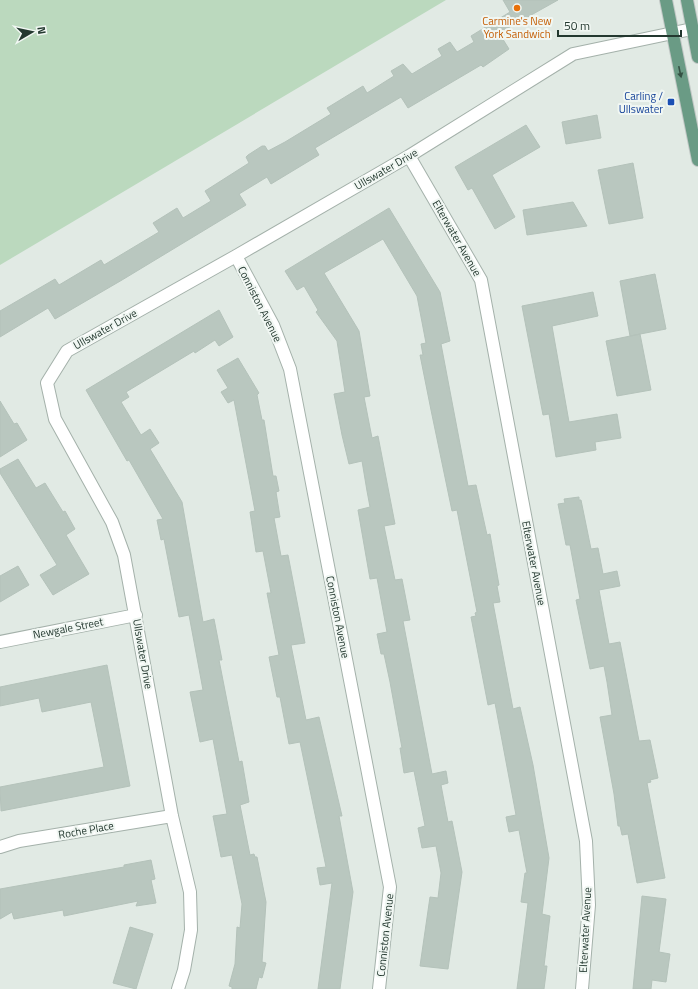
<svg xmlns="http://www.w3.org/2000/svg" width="698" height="989" viewBox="0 0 698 989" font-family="'Titillium Web',sans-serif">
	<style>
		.green { fill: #bbd9be }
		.building { fill: #b9c7bf; stroke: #b4c2ba }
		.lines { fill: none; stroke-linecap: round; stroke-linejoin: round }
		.minor-casing { stroke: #a4b1aa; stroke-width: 14 }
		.major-casing { stroke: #c1c7c5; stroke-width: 14 }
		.minor { stroke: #fff; stroke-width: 12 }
		.major { stroke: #6a9b85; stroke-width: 12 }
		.oneway { fill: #355144 }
		.food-dot { fill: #e8710a; stroke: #f1f7f3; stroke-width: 1.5 }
		.transit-dot { fill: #1a4fb4; stroke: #f1f7f3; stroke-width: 1.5 }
		.labels { text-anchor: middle; stroke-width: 4; stroke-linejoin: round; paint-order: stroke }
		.food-label { font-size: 11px; fill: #c56008; stroke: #f1f7f3 }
		.transit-label { font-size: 11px; fill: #164399; stroke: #f1f7f3; text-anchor: end }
		.street-label { font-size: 11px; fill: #23382f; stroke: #f1f7f3 }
	</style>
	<rect width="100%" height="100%" fill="#e1eae4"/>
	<path class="green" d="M0,0H446L0,265Z"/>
	<path class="building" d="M503,0H558L499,33L509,49L483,67L481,65L408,108L401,97L315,148L319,155L271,184L267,177L239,194L246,205L122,280L55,319L48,308L0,337V311L55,279L59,285L101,260L104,265L159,232L153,223L177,208L183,218L211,201L205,191L249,163L246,157L248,155L262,146H265L268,151L285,142L331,114L327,108L363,86L367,93L394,76L391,71L403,64L412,74L442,56L438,49L450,42L457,52L474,42L471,36L510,12Z
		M597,115L601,138L566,144L562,122Z
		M526,125L540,147L492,175L515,217L495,229L472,188L468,190L455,167Z
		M633,163L643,218L609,224L598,170Z
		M573,202L587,226L527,235L523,210Z
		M389,208L440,292L450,341L441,344L468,486L476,485L487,535L490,534L499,585L497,586L500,602L493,603L513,709L520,707L533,765L549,858L542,914L550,916L544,966H547L544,989H517L528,903L521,902L525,873H527L519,830L509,832L506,817L516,815L495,703L488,705L471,617L476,616L475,613L477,612L457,510L452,511L431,410L420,355H423L421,344L426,343L417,296L383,239L324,273L359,331L370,396L364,397L372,438L378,436L395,524L384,526L395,580L402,579L410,620L403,621L432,774L446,771L448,783L441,785L448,822L452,821L462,872L448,969L420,966L430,897L438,898L441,873L436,846L422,848L418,828L425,826L414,771L404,773L400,748H402L390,682L384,654H381L377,634L387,632L377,578L370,579L358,510L370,507L367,491L362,461L349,464L342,435L334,394L345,392L337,341L316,312L318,310L304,286L297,290L285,271Z
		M655,274L666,329L630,336L620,281Z
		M593,292L598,316L552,326L569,422L617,414L621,438L595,442L596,450L556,457L549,414L543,415L522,306Z
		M219,310L233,337L219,346L215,340L195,353L194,351L126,392L129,397L121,402L141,435L150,429L159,443L150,449L182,502L203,622L214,619L222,660H219L239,762L242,761L249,802L240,805L250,855L254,854L255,857H257L266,902L262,962L266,963L262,978L259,977L256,989H232V987L229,986L235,964L237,927L240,928L242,904L232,855L221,857L213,816L227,814L213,739L200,742L190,692L203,690L189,615L179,617L164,539L161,540L157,520L163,519L129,460L127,461L86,390Z
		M640,334L651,390L617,396L606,341Z
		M238,358L259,393L257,395L262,420H264L273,476H276L279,491L276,492L280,517L274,518L281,556L288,555L305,643L291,645L306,720L319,717L342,816H339L353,892L340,989H318L332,883L320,885L317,868L326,867L300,742L289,744L280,697H277L269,657L279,655L267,593H271L263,551L256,552L250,512L255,511L234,400L228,403L221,392L228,388L217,370Z
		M0,401L14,424L17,423L27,440L0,457Z
		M18,459L36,488L45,483L63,512L65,511L75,529L66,535L89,574L53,595L40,575L57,565L0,473V469Z
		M579,497V500H581L591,549L598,548L603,574L617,571L620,586L599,590L609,644L620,642L639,741L650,740L658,778L650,780L651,782L647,783L665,878L637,883L628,834L622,835L620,826H618L614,794L600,717L612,715L607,682L604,666L590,669L576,600L580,599L570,545H566L558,504L565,503L564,499Z
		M18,566L29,585L0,602V576Z
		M107,665L130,786L1,811L0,787L104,767L91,702L42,712L39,698L0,706V687Z
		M151,860L155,879L151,880L156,903L136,906L138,901L64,916L63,910L14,919L12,912L0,919V889L124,867V865Z
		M642,896L666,899L659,952L670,954L666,982L652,980L651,989H633Z
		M130,927L153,934L136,989L113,983Z"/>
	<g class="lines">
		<g class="minor-casing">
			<path id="minor" d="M409,156L481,280L586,841L589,905L582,989
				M236,256L273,325L290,369L390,887L379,989
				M0,642L136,615
				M0,847L19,841L172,816
				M178,989L184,970L191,930L190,892L172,816L124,555L112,522L55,419L47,383L67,351L236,256L409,156L573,54L692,29"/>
		</g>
		<g class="major-casing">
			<path id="major" d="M666,0L698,160
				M687,0L698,57"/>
		</g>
		<use href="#minor" class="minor"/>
		<use href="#major" class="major"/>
	</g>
	<defs><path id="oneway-solid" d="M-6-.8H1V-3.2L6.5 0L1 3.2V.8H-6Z"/></defs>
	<use class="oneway" href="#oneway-solid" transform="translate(680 72) rotate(78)"/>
	<circle class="food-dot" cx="517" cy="8" r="4"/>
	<rect class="transit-dot" x="667" y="98" width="8" height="8" rx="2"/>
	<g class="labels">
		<g class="food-label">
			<text x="517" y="25">Carmine's New<tspan x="517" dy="13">York Sandwich</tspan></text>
		</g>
		<g class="transit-label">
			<text x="663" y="100">Carling /<tspan x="663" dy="13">Ullswater</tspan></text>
		</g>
		<g class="street-label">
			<text transform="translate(386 169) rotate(-30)" y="4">Ullswater Drive</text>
			<text transform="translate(457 238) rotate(60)" y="4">Elterwater Avenue</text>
			<text transform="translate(260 304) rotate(63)" y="4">Conniston Avenue</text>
			<text transform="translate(105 329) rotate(-29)" y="4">Ullswater Drive</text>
			<text transform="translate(534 563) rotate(79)" y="4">Elterwater Avenue</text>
			<text transform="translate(338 617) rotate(79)" y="4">Conniston Avenue</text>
			<text transform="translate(68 628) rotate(-11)" y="4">Newgale Street</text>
			<text transform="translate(143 654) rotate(80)" y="4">Ullswater Drive</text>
			<text transform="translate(86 830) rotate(-10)" y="4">Roche Place</text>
			<text transform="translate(585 930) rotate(-87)" y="4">Elterwater Avenue</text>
			<text transform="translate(385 935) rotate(-84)" y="4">Conniston Avenue</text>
		</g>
	</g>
	<g transform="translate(32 32) rotate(81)" stroke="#f1f7f3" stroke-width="3" paint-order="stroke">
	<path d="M0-3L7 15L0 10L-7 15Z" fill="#23382f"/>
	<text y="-6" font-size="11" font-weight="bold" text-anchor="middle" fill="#23382f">N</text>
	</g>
	<path d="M558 30v6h123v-6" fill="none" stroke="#23382f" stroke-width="2"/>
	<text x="564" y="30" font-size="12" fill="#23382f" stroke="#f1f7f3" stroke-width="3" paint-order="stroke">50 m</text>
</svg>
